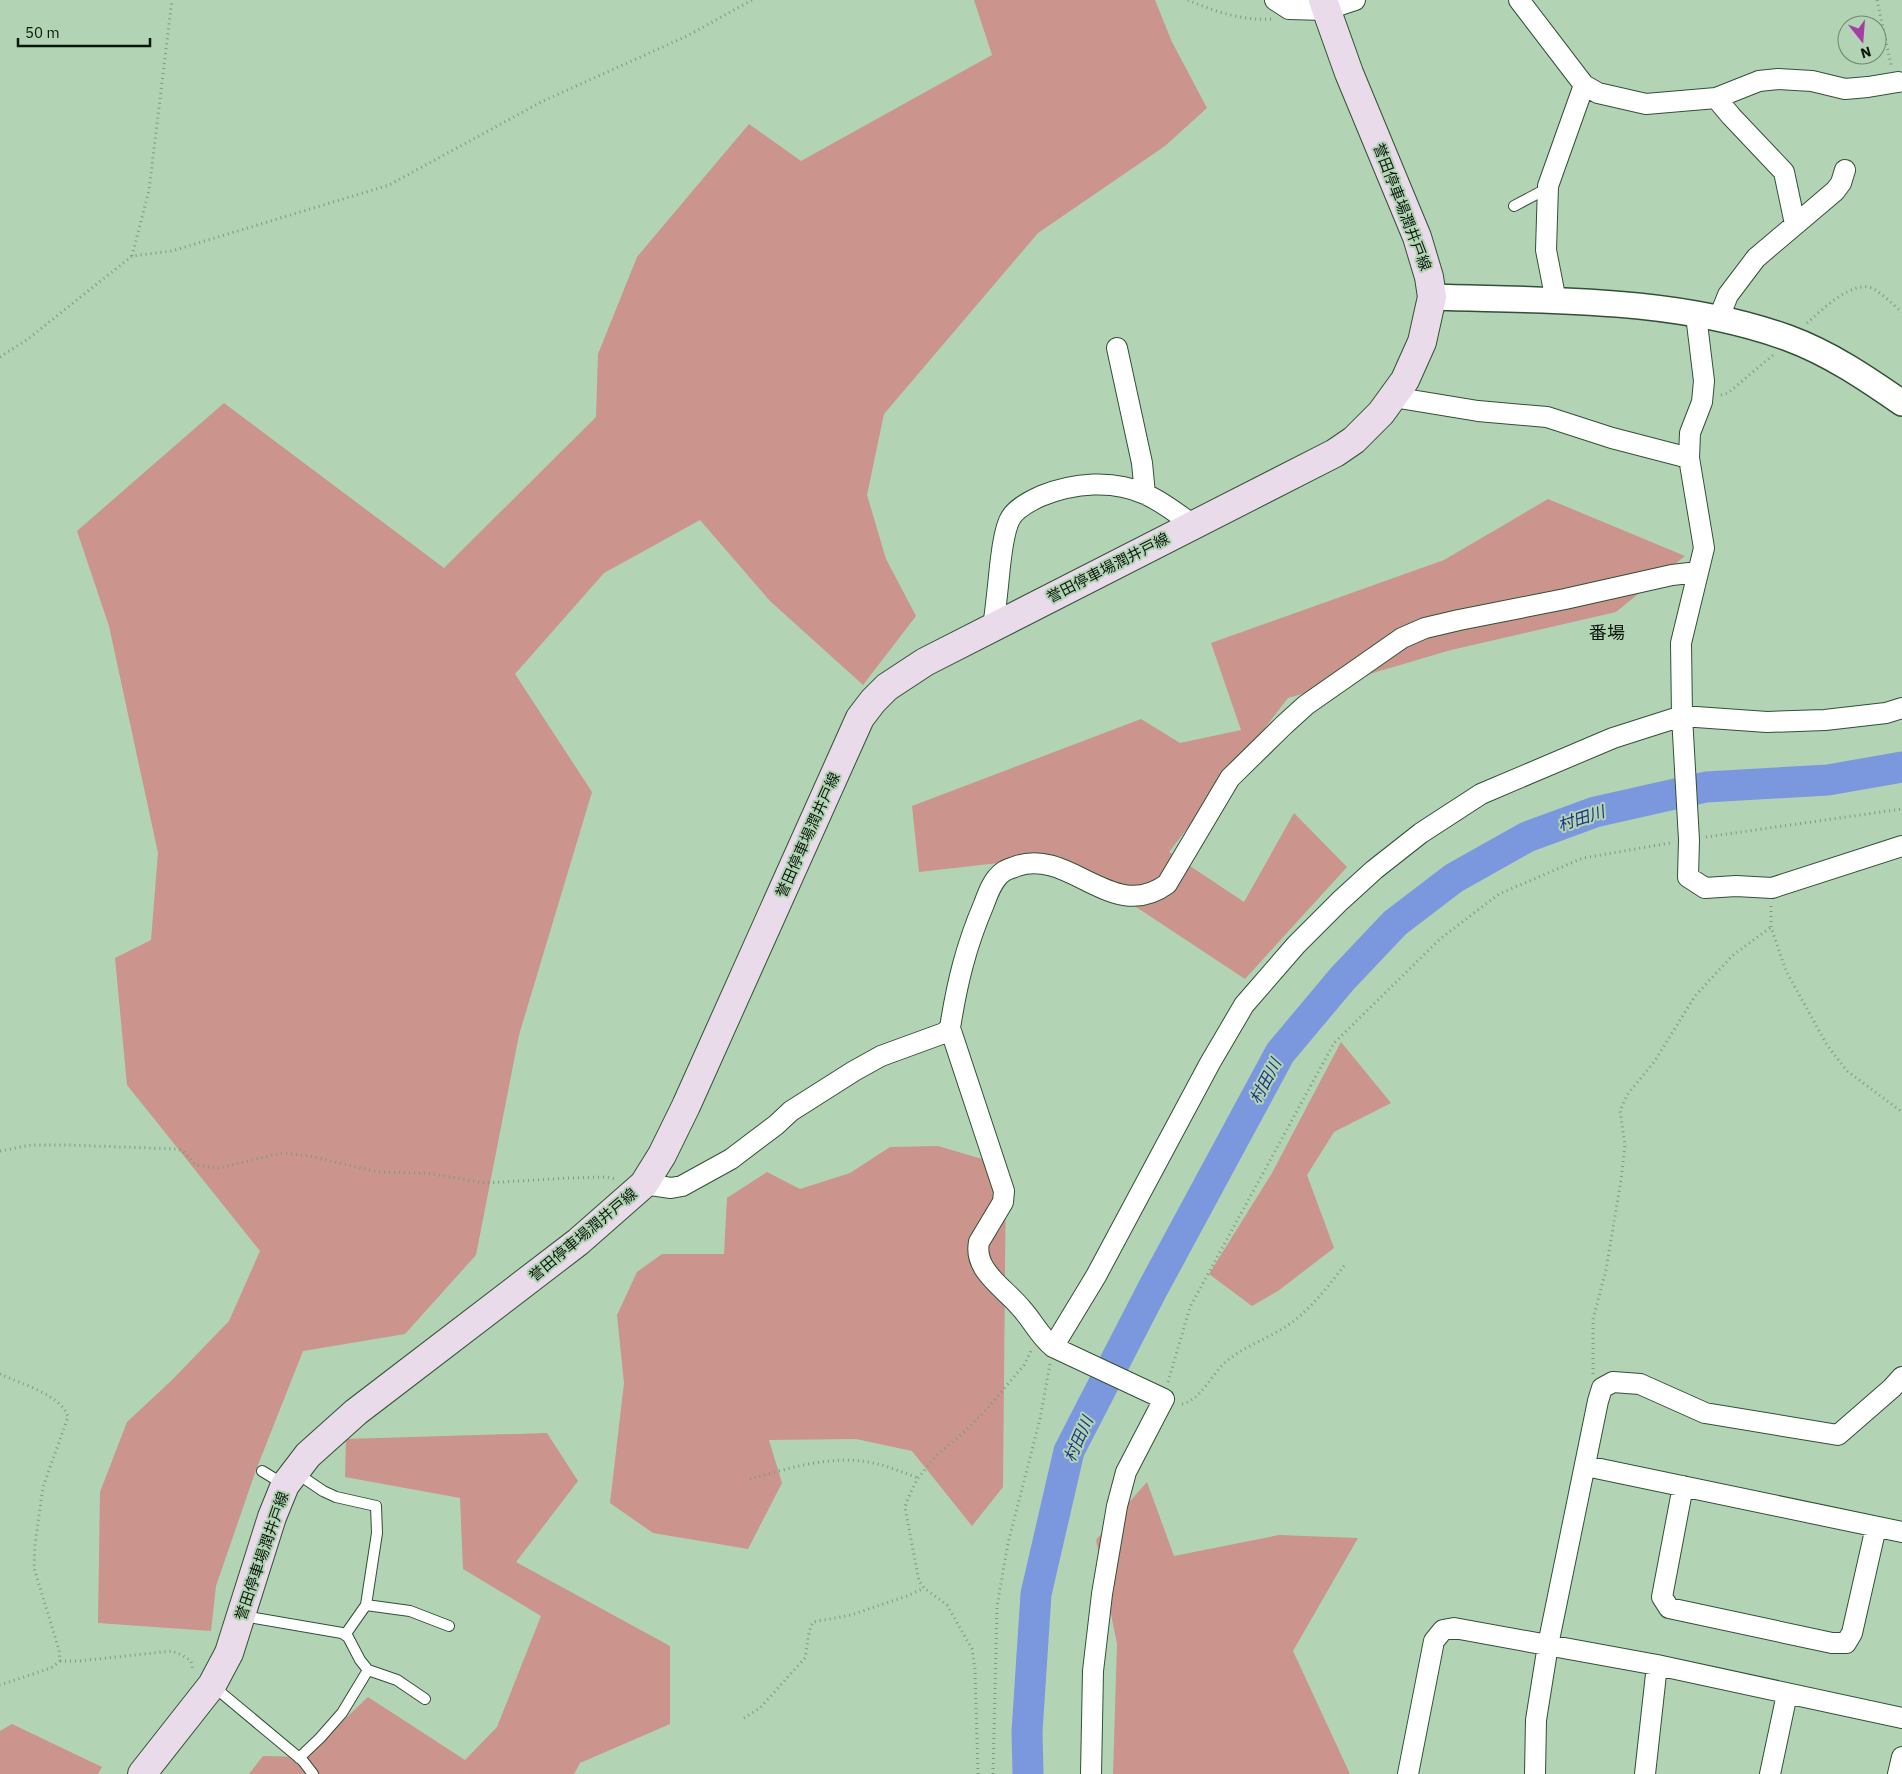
<svg xmlns="http://www.w3.org/2000/svg" width="1902" height="1774" viewBox="0 0 1902 1774" font-family="'IBM Plex Sans','Noto Sans JP',sans-serif">
	<style>
		.green { fill: #cb948d }
		.lines { fill: none; stroke-linecap: round; stroke-linejoin: round }
		.river { stroke: #7b98df; stroke-width: 31 }
		.service-casing { stroke: #325035; stroke-width: 12 }
		.minor-casing { stroke: #325035; stroke-width: 22 }
		.tertiary-casing { stroke: #325035; stroke-width: 28 }
		.secondary-casing { stroke: #325035; stroke-width: 30 }
		.path { stroke: #7e9980; stroke-width: 3; stroke-dasharray: 1 4; stroke-linecap: butt }
		.service { stroke: #fff; stroke-width: 10 }
		.minor { stroke: #fff; stroke-width: 20 }
		.tertiary { stroke: #fff; stroke-width: 25 }
		.secondary { stroke: #eadbea; stroke-width: 28 }
		.labels { text-anchor: middle; stroke-width: 4; stroke-linejoin: round; paint-order: stroke }
		.street-label { font-size: 15px; fill: #0b170c; stroke: #b2d4b4 }
		.water-label { font-size: 16px; font-style: italic; fill: #1b3283; stroke: #b2d4b4 }
		.quarter-label { font-size: 18px; fill: #0b170c; stroke: #b2d4b4 }
	</style>
	<rect width="100%" height="100%" fill="#b2d4b4"/>
	<path class="green" d="M974,0H1155L1172,42L1207,108L1165,146L1038,233L884,414L867,495L886,559L916,616L863,685L770,601L700,520L604,573L515,674L592,792L519,1035L476,1255L405,1334L303,1351L256,1470L216,1586L211,1631L98,1623L100,1492L127,1422L172,1380L229,1321L260,1251L127,1085L115,958L151,940L158,853L109,626L77,531L224,403L444,568L596,417L598,354L637,257L749,124L801,161L992,55Z
		M1548,499L1685,556L1616,612L1451,650L1288,698L1169,852L1244,902L1294,813L1347,867L1245,979L1059,856L919,872L912,806L1141,719L1180,743L1241,730L1211,643L1444,560Z
		M1341,1042L1391,1103L1334,1132L1307,1175L1334,1248L1278,1291L1252,1306L1209,1274L1272,1173Z
		M938,1146L1006,1166L1003,1487L972,1526L912,1451L856,1439L769,1440L782,1483L748,1549L653,1533L610,1503L624,1383L617,1315L637,1272L662,1254H724L727,1198L767,1172L800,1189L850,1173L890,1147Z
		M547,1433L578,1481L516,1562L670,1646V1724L580,1763L574,1774H249L263,1756L305,1757L368,1697L465,1760L497,1727L541,1616L463,1569L460,1498L345,1477L346,1439Z
		M1147,1482L1174,1556L1279,1535L1358,1538L1293,1651L1350,1774H1113L1117,1644L1096,1540Z
		M12,1724L102,1767L98,1774H0V1731Z"/>
	<g class="lines">
		<path class="river" d="M1028,1774L1027,1732L1036,1594L1069,1451L1152,1290L1280,1053L1342,979L1395,923L1454,878L1527,837L1595,812L1706,787L1828,780L1902,767"/>
		<g class="service-casing">
			<path id="service" d="M1514,206L1548,188
				M262,1471L285,1485
				M295,1472L323,1491L336,1497L376,1506L377,1533L366,1605L345,1635
				M366,1605L410,1611L449,1626
				M243,1616L342,1633L348,1637L360,1660L368,1670L397,1680L425,1699
				M213,1686L303,1761L313,1774
				M299,1758L320,1738L342,1713L368,1670"/>
		</g>
		<g class="minor-casing">
			<path id="minor" d="M1275,0L1289,9L1325,10L1355,0
				M1519,0L1584,85L1598,93L1646,104L1716,98L1759,81L1778,79L1812,81L1845,89L1868,87L1898,82
				M1716,98L1731,116L1784,172L1795,224
				M1556,301L1546,250L1548,186L1584,85
				M1696,315L1704,381L1702,402L1690,433L1689,458L1704,548L1681,643L1682,716L1689,840L1688,877L1705,888L1736,886L1772,888L1902,846
				M1718,320L1728,295L1756,258L1835,191L1841,183L1845,170
				M1117,348L1142,463L1145,494
				M1393,397L1478,411L1547,417L1612,438L1689,458
				M993,627C996,607 998,586 1000,566C1002,551 1003,535 1009,521C1014,509 1030,501 1041,496C1073,483 1113,479 1145,494C1163,502 1178,514 1193,525
				M950,1028L1004,1191L1003,1202L979,1242C973,1271 1006,1289 1021,1308C1034,1322 1037,1333 1053,1347L1164,1399L1126,1472L1117,1506L1102,1594L1093,1671L1091,1774
				M644,1184L671,1188L682,1186L731,1159L776,1125L791,1111L854,1071L881,1056L944,1033L950,1028C957,983 966,946 984,904C988,893 993,879 1003,872C1007,869 1013,868 1017,866C1070,848 1113,924 1167,884L1230,778L1284,725L1306,705L1402,638L1425,628L1459,620L1565,599L1672,575L1698,572
				M1053,1347L1096,1276L1210,1063L1244,1005L1296,945L1340,901L1374,870L1421,833L1481,794L1613,738L1682,716L1767,722L1825,720L1886,713L1902,708
				M1586,1466L1902,1532
				M1683,1486L1662,1597L1669,1608L1832,1643H1846L1852,1633L1876,1527
				M1408,1774L1434,1641L1443,1630L1454,1628L1657,1665L1902,1718
				M1535,1774L1536,1720L1548,1645L1598,1401L1602,1388L1613,1382L1640,1384L1705,1413L1838,1435L1892,1388L1902,1377
				M1645,1774L1657,1665
				M1770,1774L1787,1694
				M1898,1774L1902,1757"/>
		</g>
		<g class="tertiary-casing">
			<path id="tertiary" d="M1432,297C1550,301 1675,297 1788,338C1829,353 1866,378 1902,403"/>
		</g>
		<g class="secondary-casing">
			<path id="secondary" d="M142,1774L212,1685L229,1653L272,1517L285,1485L308,1455L356,1412L578,1242L644,1184L662,1155L686,1106L860,718L873,701L887,687L925,662L1335,453L1354,440L1381,413L1405,380L1422,342L1432,297L1429,277L1417,237L1349,73L1323,0"/>
		</g>
		<path class="path" d="M1188,0C1213,11 1243,21 1272,19
			M1877,0L1891,65
			M132,256L149,190L172,0
			M1807,323C1821,311 1853,278 1874,289C1884,295 1893,305 1902,312
			M0,357L28,339L132,256L172,251L389,185L543,101L687,36L752,0
			M1721,395L1728,393L1773,355
			M1706,837L1902,809
			M1771,906V927L1786,971L1827,1045L1847,1071L1902,1112
			M0,1151L31,1145H68L177,1149L183,1151L196,1165L218,1168L282,1153L310,1156L378,1172L426,1173L486,1183L569,1178L606,1177L617,1179
			M0,1374C19,1383 62,1395 68,1417L43,1487L35,1544L34,1568L59,1650L60,1661L51,1668L0,1685
			M1593,1374V1319L1606,1270L1621,1180L1625,1145L1620,1111L1627,1095L1654,1062L1695,996L1732,956L1771,927
			M1168,1382L1190,1307L1334,1043L1440,939L1499,894L1583,858L1670,843
			M1182,1404C1203,1399 1212,1372 1228,1360C1244,1347 1264,1340 1282,1329C1307,1314 1326,1289 1344,1266
			M750,1479C789,1468 837,1453 877,1464C891,1467 904,1473 918,1478
			M60,1661H79L172,1651L182,1655L191,1661L193,1671
			M744,1718L760,1708L805,1658C808,1645 807,1633 813,1622L851,1615L907,1596L924,1588
			M978,1774L975,1670L972,1649L947,1605L924,1588L919,1581L907,1518L905,1507L908,1498L918,1478L937,1455L962,1434L987,1409L1024,1365L1031,1351
			M993,1774L997,1606L1008,1543L1040,1419L1050,1364"/>
		<use href="#service" class="service"/>
		<use href="#minor" class="minor"/>
		<use href="#tertiary" class="tertiary"/>
		<use href="#secondary" class="secondary"/>
	</g>
	<g class="labels">
		<g class="street-label">
			<text transform="translate(1402 207) rotate(69)" y="5">誉田停車場潤井戸線</text>
			<text transform="translate(1108 568) rotate(-27)" y="5">誉田停車場潤井戸線</text>
			<text transform="translate(808 835) rotate(-66)" y="5">誉田停車場潤井戸線</text>
			<text transform="translate(583 1235) rotate(-40)" y="5">誉田停車場潤井戸線</text>
			<text transform="translate(262 1556) rotate(-71)" y="5">誉田停車場潤井戸線</text>
		</g>
		<g class="water-label">
			<text transform="translate(1581 818) rotate(-18)" y="6">村田川</text>
			<text transform="translate(1265 1081) rotate(-62)" y="6">村田川</text>
			<text transform="translate(1078 1439) rotate(-66)" y="6">村田川</text>
		</g>
		<g class="quarter-label">
			<text x="1607" y="639">番場</text>
		</g>
	</g>
	<g transform="translate(1862 40) rotate(163)"><circle r="24" fill="#b2d4b4" stroke="#6f8871"/>
	<path d="M0-4L9 19L0 12L-9 19Z" fill="#a23ea4"/>
	<text y="-8" font-size="14" font-weight="bold" text-anchor="middle" fill="#0b170c">N</text>
	</g>
	<path d="M18 38v8h132v-8" fill="none" stroke="#0b170c" stroke-width="2.5"/>
	<text x="25" y="38" font-size="15" fill="#0b170c" stroke="#b2d4b4" stroke-width="4" paint-order="stroke">50 m</text>
</svg>
